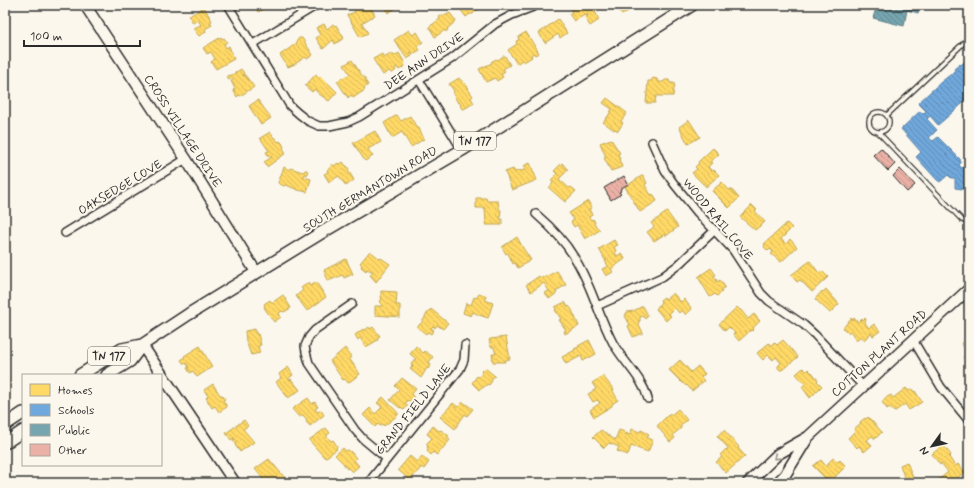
<svg xmlns="http://www.w3.org/2000/svg" width="974" height="488" viewBox="0 0 974 488" font-family="Mynerve,sans-serif">
	<style>
		.homes { fill: url(#homes-back-hatch); stroke: #bfa554 }
		.schools { fill: url(#schools-back-hatch); stroke: #5b82a7 }
		.public { fill: url(#public-back-hatch); stroke: #608087 }
		.building { fill: url(#building-back-hatch); stroke: #2b2b2b }
		.lines { fill: none; stroke-linecap: round; stroke-linejoin: round }
		.lane-casing { stroke: #2b2b2b; stroke-width: 6 }
		.street-casing { stroke: #2b2b2b; stroke-width: 10 }
		.secondary-casing { stroke: #2b2b2b; stroke-width: 13 }
		.primary-casing { stroke: #2b2b2b; stroke-width: 14 }
		.lane { stroke: #fbf7ec; stroke-width: 3.5 }
		.street { stroke: #fbf7ec; stroke-width: 7 }
		.secondary { stroke: #fbf7ec; stroke-width: 10 }
		.primary { stroke: #fbf7ec; stroke-width: 11 }
		.oneway { stroke: #93918c }
		.labels { text-anchor: middle; stroke-width: 4; stroke-linejoin: round; paint-order: stroke }
		.shield { fill: #fbf7ec; stroke: #696865; stroke-width: 1 }
		.shield-label { font-size: 11px; font-weight: bold; fill: #2b2b2b }
		.street-label { font-size: 12px; fill: #2b2b2b; stroke: #fbf7ec }
	</style>
	<defs>
		<pattern id="homes-back-hatch" width="6" height="6" patternUnits="userSpaceOnUse"><rect width="6" height="6" fill="#ffd966"/><path d="M-1 5l2 2M0 0l6 6M5-1l2 2" fill="none" stroke="#dbba59"/></pattern>
		<pattern id="schools-back-hatch" width="6" height="6" patternUnits="userSpaceOnUse"><rect width="6" height="6" fill="#6fa8dc"/><path d="M-1 5l2 2M0 0l6 6M5-1l2 2" fill="none" stroke="#5b89b3"/></pattern>
		<pattern id="public-back-hatch" width="6" height="6" patternUnits="userSpaceOnUse"><rect width="6" height="6" fill="#76a5af"/><path d="M-1 5l2 2M0 0l6 6M5-1l2 2" fill="none" stroke="#61878f"/></pattern>
		<pattern id="building-back-hatch" width="6" height="6" patternUnits="userSpaceOnUse"><rect width="6" height="6" fill="#ebb1a6"/><path d="M-1 5l2 2M0 0l6 6M5-1l2 2" fill="none" stroke="#ca988f"/></pattern>
	</defs>
	<rect width="100%" height="100%" fill="#fbf7ec"/>
	<filter id="ink" filterUnits="userSpaceOnUse"><feTurbulence type="fractalNoise" baseFrequency=".025" numOctaves="2"/><feDisplacementMap in="SourceGraphic" scale="8" xChannelSelector="R" yChannelSelector="G"/><feConvolveMatrix kernelMatrix="1 2 1 2 8 2 1 2 1" color-interpolation-filters="sRGB"/></filter>
	<g filter="url(#ink)">
		<path class="homes" d="M253,5H269L270,6L258,12Z
			M361,5L362,6L369,5L375,15L362,23L368,33L360,37L347,15L355,12L354,9Z
			M382,5H394L396,8L388,13Z
			M457,5H482L483,7L475,11L473,14H470L466,17Z
			M579,5H592L599,20L590,26L585,18L588,16L587,14L586,16L585,15L574,21L569,14L572,12L571,10Z
			M615,5H627L630,10L622,15Z
			M204,7L212,21L210,22L212,25L205,29L206,32L199,36L193,28L201,25L198,20L193,23L189,16Z
			M450,13L456,21L447,29L448,30L446,32L445,30L435,37L429,27L440,19L439,17L443,15L444,16Z
			M558,19L567,33L560,38L558,34L545,43L539,33Z
			M324,24L327,29L333,24L335,26L336,25L344,38L335,44L333,40L323,49L316,38L320,35L316,28Z
			M409,30L412,35L417,32L423,42L417,46L420,50L413,54L411,52L410,53L412,56L407,59L394,40Z
			M526,32L539,53L535,55L534,53L531,55L532,57L524,62L522,60L517,64L508,50L517,44L516,41L519,40L518,37Z
			M221,37L222,39L224,38L227,42L224,44L226,48L229,46L234,59L216,69L211,62L215,59L211,52L207,54L203,48Z
			M299,38H302L313,55L307,59L305,57L295,64L288,67L280,55L297,43L296,42Z
			M392,53L394,56L399,53L405,63H404L405,66L399,70L397,67L395,68L396,70L393,73H391L389,71L383,75L373,59L382,54L384,58Z
			M503,56H505L510,65L503,69L505,71L501,74L503,77L497,81L495,78L486,82L479,69L492,63L491,62L496,59L498,60Z
			M352,60L362,76L366,79L365,80L368,85L364,88L365,90L353,98L351,95L348,98L337,81L350,74L344,65Z
			M241,69L244,73L243,76L245,75L254,87L240,96L239,95L237,97L233,90L235,89L231,81L233,80L232,78L229,80L227,76L230,75V76Z
			M316,74L319,77H321L327,83H328L337,92L329,101L319,94L315,90V89L312,92L305,86Z
			M459,78L469,88L468,89L473,96L471,98L474,103L464,109H462L460,105H461L459,102L458,103L453,94L454,91L449,84Z
			M653,78L657,79L659,82H663L665,80H669L670,83H674L675,88H674L673,96H656L655,103H646L648,81H651Z
			M607,98L627,113L621,121L623,123L618,131L615,129L614,130L603,122L606,119L605,118H607L612,109L603,103Z
			M258,100L271,118L261,125L249,106Z
			M397,115L401,121L410,116L417,128H419L424,139L411,147L402,132L392,138L384,123Z
			M689,120L700,137L688,144L679,127Z
			M375,131L381,142L368,149L373,156L365,161L353,143Z
			M270,132L274,138H275L278,142L280,141L282,143L284,147L283,148L286,153L267,167L264,162L272,157L271,156L269,157L266,152L269,151L260,138Z
			M611,139L620,153L618,154L620,159H619L622,167L611,171L604,158L606,157L600,143Z
			M713,148L719,154L710,162L712,163L708,167L712,171L714,170L719,175L706,187L704,184H703L692,173L697,169L695,167L699,163L698,162Z
			M343,162L346,166H347L349,169L348,170L354,180L346,186L339,176L329,182L324,174L328,172L327,170L331,167L330,166L332,164L334,166L338,163L339,165Z
			M530,163L537,180L512,190L505,172L513,169L515,172L520,170V171L525,170L523,166Z
			M562,163L568,170L559,179L569,188L571,187L576,191L565,202L549,188L553,183L551,180L557,174L554,171Z
			M284,167L289,170L290,168L303,172L305,170H307L308,174L304,175V177L311,179L307,192L298,190L286,185L284,186L278,183Z
			M643,175L647,183L645,185L651,195L652,194L654,195L657,201L640,212L625,187Z
			M722,182L729,190L731,189L739,198L729,208L712,191Z
			M476,198H486L487,201H498L499,208L501,210L500,219H502V225H486L485,208H476Z
			M588,201L592,208L589,209L592,215L589,217L591,220L593,219L595,222L594,224L600,230L585,239L577,225L574,227L571,222L574,220L569,213Z
			M752,205L757,210L755,211L765,222L755,230L740,217Z
			M667,212L678,227L666,236L665,234L654,241L647,232L654,227L651,223Z
			M787,223L792,228L781,239L786,244L790,239L797,247L781,262L771,254L773,252L770,249L768,251L764,247L765,245L764,244Z
			M517,237L523,248L531,260L518,268L515,263L513,264L508,253L506,254L502,247Z
			M614,240L618,245L614,247L616,251L615,252L617,256L622,253L625,259L611,269L613,272L606,276L602,269L608,266L605,261L607,260H605L599,249Z
			M370,251L380,259L381,258L390,264L376,282L370,275L373,272L367,269L366,271L361,267L362,265L360,263Z
			M346,259L353,274L344,278L343,275L328,281L324,270Z
			M810,261L819,273L822,271L828,277L812,292L800,280L797,282L791,275Z
			M711,268L716,275L713,277L717,280H716L717,282L720,280L725,287L721,290L722,292L717,296L715,294L710,297L698,277Z
			M557,271L566,285L556,291L557,293L549,299L545,293L549,291L544,283L531,292L526,285L539,276L540,278L541,277L543,278Z
			M309,282L311,286L316,282L326,297L307,311L296,296L303,290L301,288Z
			M826,289L839,304L830,313L815,299L822,291L823,292Z
			M381,291L397,292L396,305H400V317L375,315V306H382V304L380,303L382,297H381Z
			M479,293L486,296L485,300L493,303L488,318L479,315L473,312L471,316L463,313L466,303L471,305L474,297L477,298Z
			M673,293L681,302L684,299L692,309L686,315L682,310L679,313L675,308L669,314L671,316L666,321L656,309L661,302L660,300L664,297L666,299Z
			M283,295L291,308L286,311L283,312L282,311L279,313L281,317L274,322L265,309L264,307L265,306L264,304L270,300L271,302H273Z
			M565,302L568,307L569,306L572,310L579,326L565,334L564,331L566,330L559,320L561,319L555,310H556L555,307Z
			M643,306L648,316L645,319L643,316L640,317V321L638,322L643,333L633,337L628,326L630,325L625,316L627,312L633,311Z
			M737,307L740,310H741L748,319L754,314L760,321L753,328L754,329L752,331L751,330L739,341L733,334L735,333L729,327L725,331L719,324Z
			M431,309L448,323L443,329L437,325L435,328L433,326L431,328L434,330L431,334L428,332L426,334L417,327L423,321V320L425,318V316Z
			M851,318L852,320L854,318L858,322L862,318L863,320L865,318L866,320L865,322L866,324L869,328L874,324L880,331L873,336L871,333L864,340L861,336L856,341L854,339L855,338L850,331L848,333L843,328Z
			M369,327L370,329L373,327L380,336L377,338L378,340L366,347L360,338L358,340L355,335L363,329L364,331Z
			M255,329L256,334H258L261,345L258,346L260,353L251,355L246,341L245,331Z
			M506,337L510,359L505,360V362H493L492,354H496L495,351L494,347H491L489,340L490,339Z
			M969,338V367L963,357L968,355L961,343Z
			M589,340L596,354L583,361L581,356L566,364L562,357L575,350L574,349L579,347L578,346Z
			M783,340L798,357L782,370H780L778,368V366L781,363L776,357L773,360L768,355L763,360L757,353L769,343L771,346L774,342L777,345Z
			M200,346L212,367L197,377L193,371L190,373L187,368L189,367L186,363L184,364L181,360L185,357L184,356Z
			M416,346L423,353L425,351L433,357L429,362L431,365L428,369L427,368L421,378L410,369L413,366L411,365L413,361L416,359L410,354Z
			M345,348L352,357L349,358L360,374L348,383L345,379L343,380L330,361Z
			M680,360L691,372L698,366L705,374L701,377L704,381L692,391L687,385L686,386L683,383H682L669,370Z
			M288,367L293,375L288,379L290,380L291,379L300,390L288,398L276,382L281,378L279,374Z
			M485,368L495,376L491,379L492,381L489,385L488,384L484,387L479,390L472,383L477,376L478,377L481,375L482,373L481,372Z
			M803,368L806,371L808,369L812,373V372L818,380L817,381L822,386L810,398L802,387L805,384L796,374Z
			M603,376L614,390L613,391L618,400L612,404V406L594,417L590,410L600,403L597,400L593,402L588,394L596,389L592,383Z
			M402,378L416,389L411,395L414,397L410,402L408,400L405,403L408,405L404,410L401,407L400,408L390,400L399,390L395,386Z
			M213,384L220,395H222L225,399L223,400L227,407L219,412L215,406L212,408L206,398L208,396L204,390Z
			M906,388L909,391L912,389L914,392L915,391L922,402L909,410L905,404L894,412L890,407L887,409L882,402L885,398L891,395L893,398Z
			M383,397L398,413V415L384,426L383,424L380,426L378,424L375,427L363,415L370,408L375,414L382,407L377,403Z
			M308,398L312,404L315,402L318,407L315,409L318,412L321,410L324,415L310,426L306,422L307,420L303,415L299,417L292,409Z
			M463,402L473,409L467,416L465,414L455,429L440,417L453,403L458,407Z
			M678,409L687,420L681,425V428L673,435L675,438L670,442L657,426L670,413L671,415Z
			M868,417L882,432L875,439L872,436L867,440L872,445L864,452L859,446L857,448L848,438L855,431L854,429L861,423L860,422L865,418L866,419Z
			M244,420L248,426L243,429L254,442L240,452L235,445L236,444L233,440L235,439L234,438L231,440L226,433Z
			M433,426L439,431L441,430L449,436L447,438L450,440L437,455L433,452L431,455L427,451L428,449L427,447L428,446L426,444L432,438L427,434Z
			M326,428L330,433L327,435V437L331,441L333,440L337,446L336,448L337,449L325,458L309,440Z
			M632,429L640,432L641,430L649,434L647,438L653,440L648,452L631,446L628,455L617,451L619,447L609,443L604,448L593,437L601,430L615,440L619,430L625,432L624,434L626,435V433L630,435Z
			M724,430L739,447L738,448L745,456L726,473L716,462L722,457L720,455L726,449L727,450L728,448L717,436Z
			M943,445L951,455L949,457L955,466L958,464L965,472L951,483H939L937,481L948,472L941,463L940,465L932,454Z
			M343,448L346,451L348,450L351,452L356,458L354,460L359,466L352,472L348,468L347,469L344,465V464L335,455Z
			M410,456L417,462L422,456L429,462L424,469L421,467L420,469L410,480L398,470Z
			M833,458L838,462L840,460L846,466L831,481L828,477L826,479L813,466L821,460L826,466L829,464L828,463Z
			M269,459L285,478L279,483H266L255,469Z
			M907,462L915,483H906L900,465Z"/>
		<path class="schools" d="M969,57V100L966,97L962,104L938,125L930,116L927,119L937,130L929,138L933,141L938,137L960,159L961,163L959,165L962,168L964,166H969V190L955,188V178H951L948,175L940,182L937,180L916,157L921,152L901,129L920,111L923,114L926,111L918,103L941,82L955,71L954,69L960,64L961,65Z"/>
		<path class="public" d="M877,5H920L918,13L907,10L904,26L873,18Z"/>
		<path class="building" d="M881,148L895,164L888,171L873,155Z
			M900,169L915,185L907,192L893,176Z
			M624,176L628,184L620,189L621,191L619,192L621,194L611,200L604,188Z"/>
		<g class="lines">
			<g class="lane-casing">
				<path id="lane" d="M869 122a10 10 0 1 1 20 0a10 10 0 1 1-20 0Z
					M887,115L969,38
					M879,133L962,220L969,223"/>
			</g>
			<g class="street-casing">
				<path id="street" d="M228,5L284,96L290,106L299,114L308,121L319,126H329L348,122L359,117L453,58L495,24L512,15L538,5
					M253,44L317,5
					M419,80L462,150
					M652,142L665,171L675,185L697,212L733,250L761,293L769,301L804,325L815,335L862,385
					M536,214C551,227 564,240 574,257C591,283 598,315 613,343C624,363 642,377 648,399
					M65,233L186,159
					M352,304L315,330L309,337L305,346L306,352L309,363L355,430L363,439L387,459
					M597,306L662,277L678,265L715,230
					M913,340L941,387L969,421
					M368,483L460,369L464,360L465,345"/>
			</g>
			<g class="secondary-casing">
				<path id="secondary" d="M85,5L186,159L256,272
					M142,345L235,483
					M748,483L778,454L808,437L969,289
					M777,483L785,475L807,439"/>
			</g>
			<g class="primary-casing">
				<path id="primary" d="M80,375L122,349L142,345
					M107,375L130,361L142,345L189,314L321,233L462,150L692,5
					M5,425L23,413
					M5,443L23,431"/>
			</g>
			<use href="#lane" class="lane"/>
			<use href="#street" class="street"/>
			<use href="#secondary" class="secondary"/>
			<use href="#primary" class="primary"/>
		</g>
		<defs><path id="oneway-chevron" d="M-2-3.5L2.5 0L-2 3.5" fill="none" stroke-width="1.6" stroke-linecap="round" stroke-linejoin="round"/></defs>
		<use class="oneway" href="#oneway-chevron" transform="translate(776 457) rotate(140)"/>
	</g>
	<g class="labels">
		<g class="shield">
			<rect x="454" y="132" width="42" height="18" rx="3"/>
			<rect x="88" y="347" width="42" height="18" rx="3"/>
		</g>
		<g class="shield-label">
			<text x="475" y="145">TN 177</text>
			<text x="109" y="360">TN 177</text>
		</g>
		<g class="street-label">
			<text transform="translate(424 61) rotate(-34)" y="4">DEE ANN DRIVE</text>
			<text transform="translate(183 131) rotate(57)" y="4">CROSS VILLAGE DRIVE</text>
			<text transform="translate(120 187) rotate(-31)" y="4">OAKSEDGE COVE</text>
			<text transform="translate(370 189) rotate(-31)" y="4">SOUTH GERMANTOWN ROAD</text>
			<text transform="translate(718 219) rotate(50)" y="4">WOOD RAIL COVE</text>
			<text transform="translate(879 353) rotate(-42)" y="4">COTTON PLANT ROAD</text>
			<text transform="translate(413 409) rotate(-51)" y="4">GRAND FIELD LANE</text>
		</g>
	</g>
	<rect width="974" height="488" fill="none" stroke="#fbf7ec" stroke-width="20"/>
	<rect x="10" y="10" width="954" height="468" fill="none" stroke="#2b2b2b" stroke-width="1.5" filter="url(#ink)"/>
	<rect x="22" y="374" width="140" height="92" fill="#fbf7ec" stroke="#a8a59f"/>
	<rect x="30" y="384" width="20" height="12" fill="#ffd966" stroke="#a8a59f"/>
	<text x="58" y="394" font-size="12" fill="#2b2b2b">Homes</text>
	<rect x="30" y="404" width="20" height="12" fill="#6fa8dc" stroke="#a8a59f"/>
	<text x="58" y="414" font-size="12" fill="#2b2b2b">Schools</text>
	<rect x="30" y="424" width="20" height="12" fill="#76a5af" stroke="#a8a59f"/>
	<text x="58" y="434" font-size="12" fill="#2b2b2b">Public</text>
	<rect x="30" y="444" width="20" height="12" fill="#ebb1a6" stroke="#a8a59f"/>
	<text x="58" y="454" font-size="12" fill="#2b2b2b">Other</text>
	<g transform="translate(932 446) rotate(237)" stroke="#fbf7ec" stroke-width="3" paint-order="stroke">
	<path d="M0-3L7 15L0 10L-7 15Z" fill="#2b2b2b"/>
	<text y="-6" font-size="11" font-weight="bold" text-anchor="middle" fill="#2b2b2b">N</text>
	</g>
	<path d="M24 40v6h116v-6" fill="none" stroke="#2b2b2b" stroke-width="2"/>
	<text x="30" y="40" font-size="12" fill="#2b2b2b" stroke="#fbf7ec" stroke-width="3" paint-order="stroke">100 m</text>
</svg>
